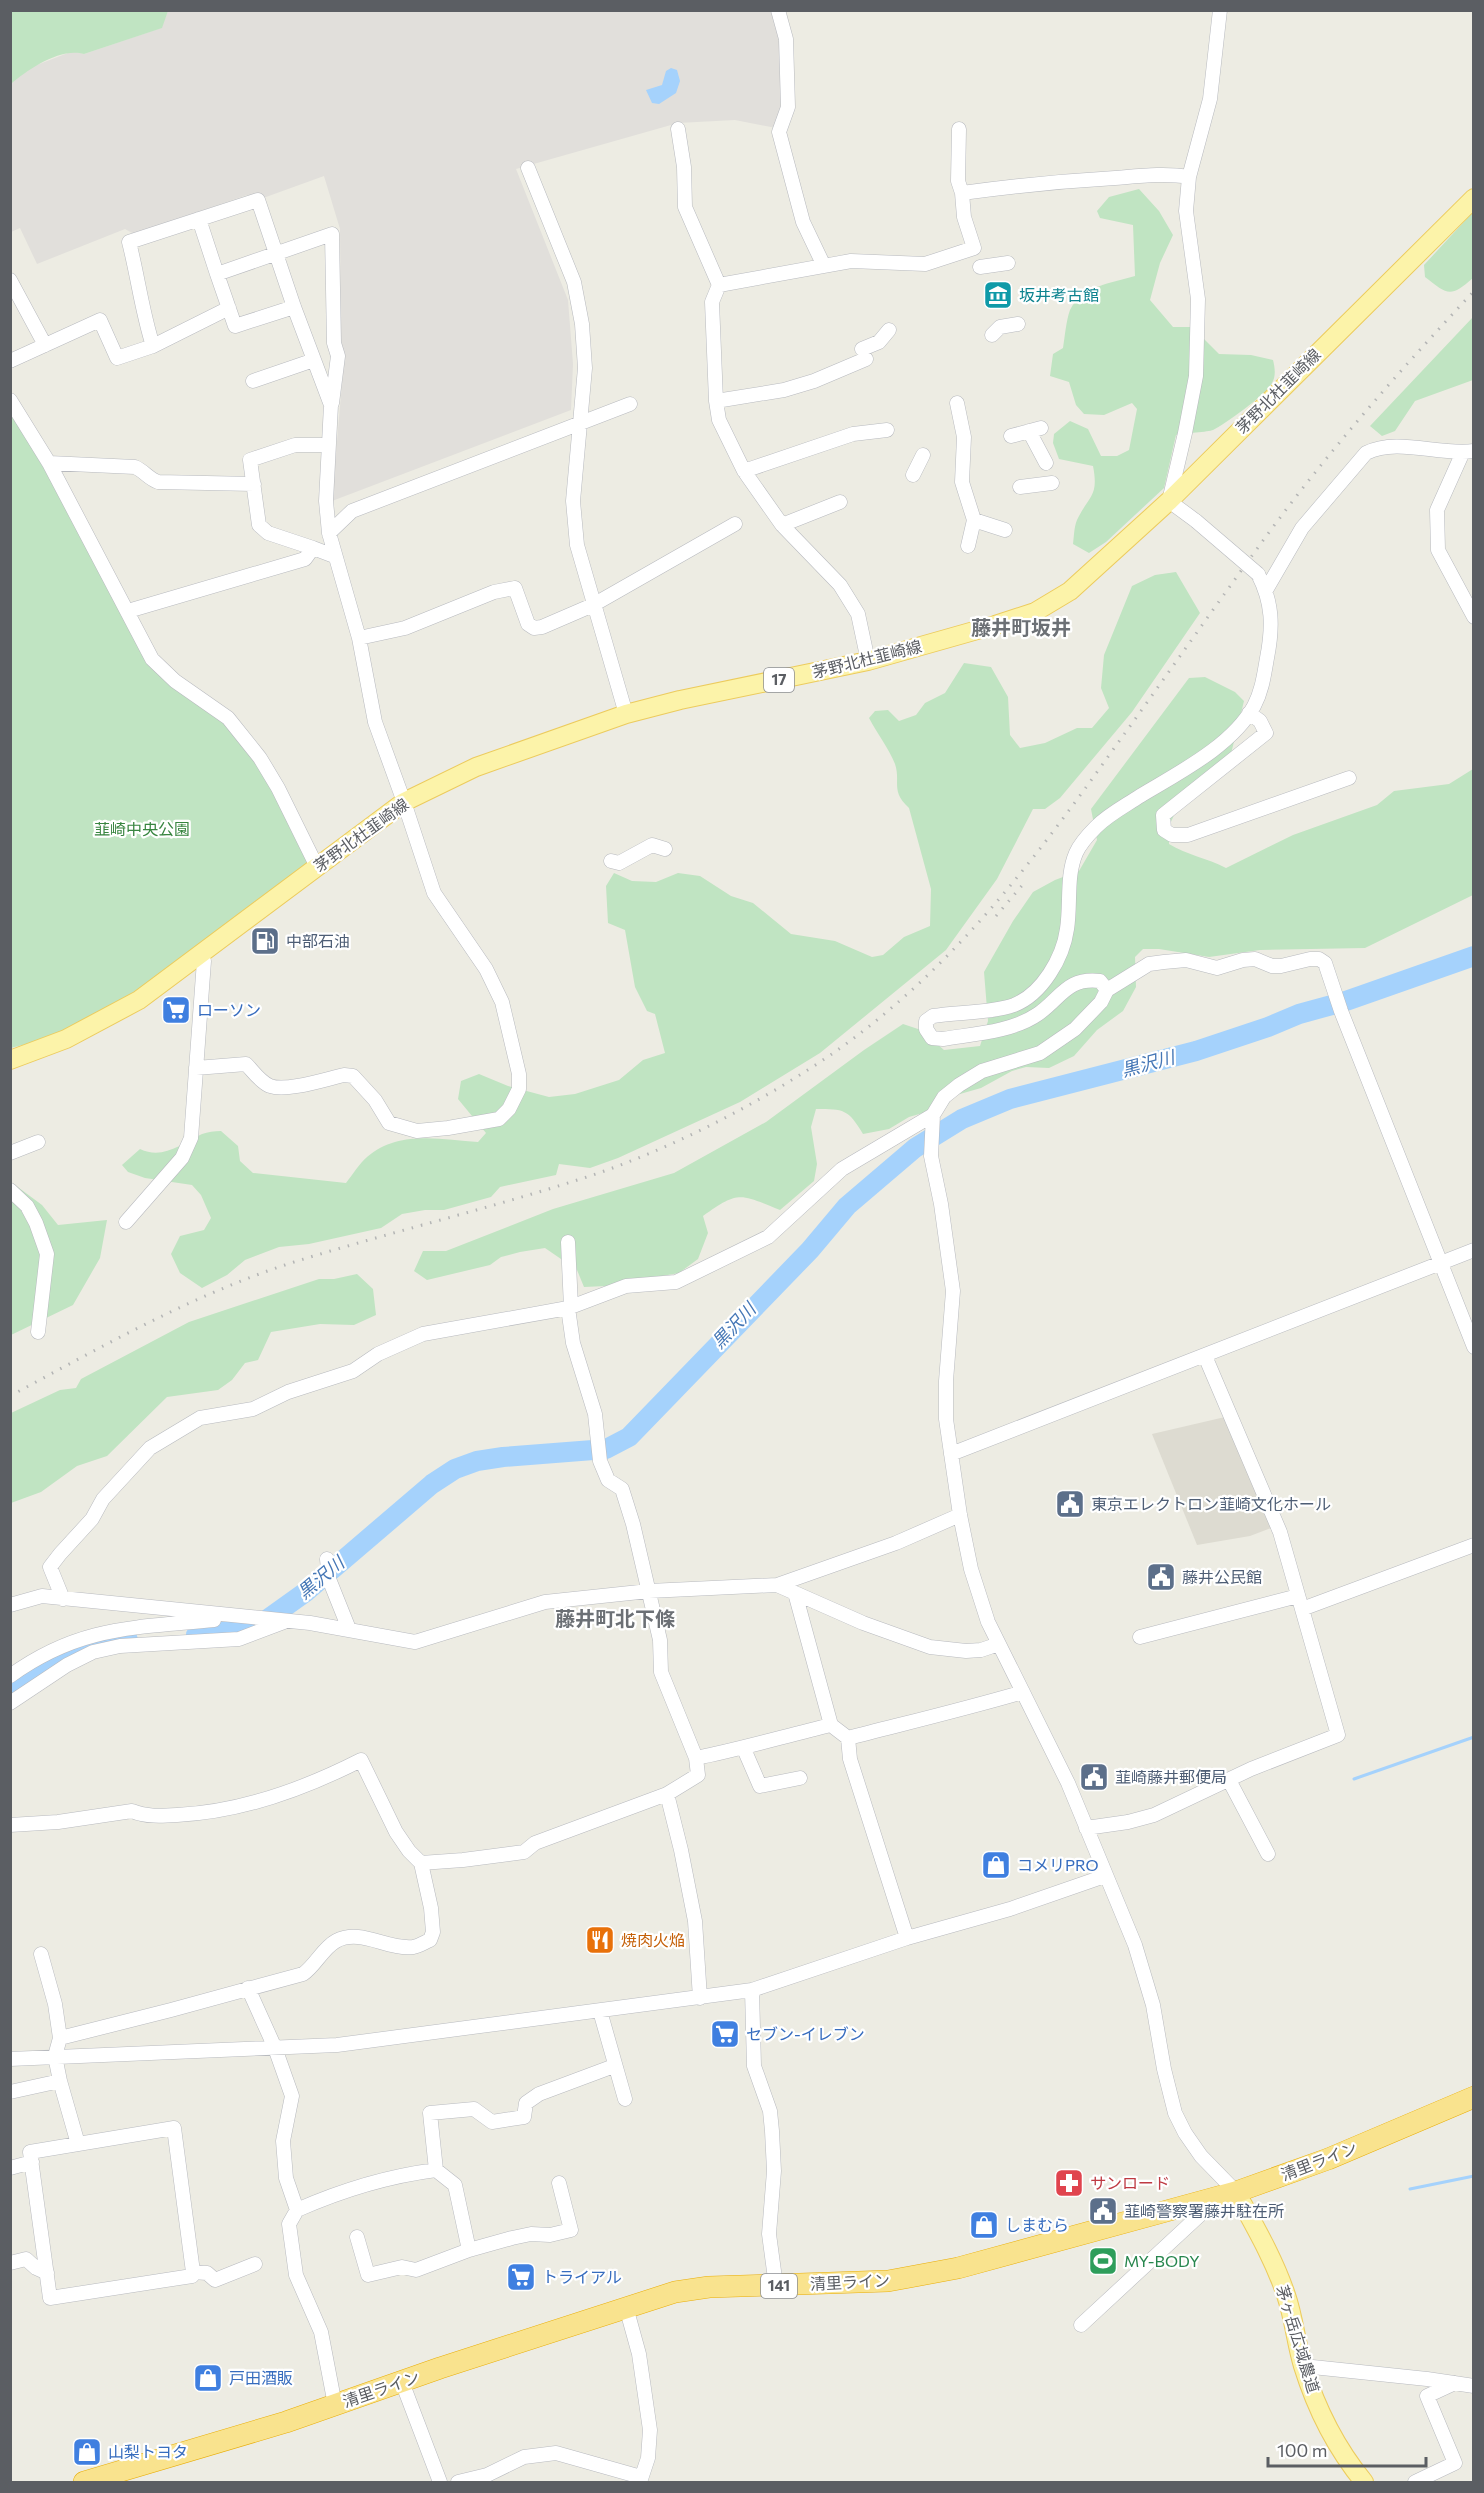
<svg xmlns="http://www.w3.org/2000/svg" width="1484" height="2493" viewBox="0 0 1484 2493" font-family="Commissioner,'Noto Sans JP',sans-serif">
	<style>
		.industrial { fill: #e1dfdb }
		.education { fill: #dddbd1 }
		.green { fill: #c0e4c2 }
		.water { fill: #a5d2fc }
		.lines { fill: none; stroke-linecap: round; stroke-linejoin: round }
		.stream { stroke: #a5d2fc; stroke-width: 3 }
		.river { stroke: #a5d2fc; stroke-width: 20 }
		.minor-casing { stroke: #b8babf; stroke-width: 15 }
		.major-casing { stroke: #eccb5d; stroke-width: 20 }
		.highway-casing { stroke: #e9ae08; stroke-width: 22 }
		.minor { stroke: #fff; stroke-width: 14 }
		.major { stroke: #fcf3a9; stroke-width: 18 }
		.highway { stroke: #f9e38e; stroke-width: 21 }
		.rail { stroke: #b4b5b5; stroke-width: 3; stroke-dasharray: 1.5 8; stroke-linecap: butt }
		.minor-bridge-casing { stroke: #b8babf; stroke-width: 15; stroke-linecap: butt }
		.minor-bridge { stroke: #fff; stroke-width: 14 }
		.labels { text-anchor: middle; stroke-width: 4.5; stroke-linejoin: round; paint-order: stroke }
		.shield { fill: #fff; stroke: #8c8e92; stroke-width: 1.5 }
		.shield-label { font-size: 15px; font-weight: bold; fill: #5b5e63 }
		.culture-label { font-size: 16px; fill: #0d838f; stroke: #fff; text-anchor: start }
		.street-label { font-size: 16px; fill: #5b5e63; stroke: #fff }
		.park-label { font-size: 16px; fill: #388540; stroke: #fff }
		.service-label { font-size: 16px; fill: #4e5e75; stroke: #fff; text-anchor: start }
		.shop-label { font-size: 16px; fill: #366cbe; stroke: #fff; text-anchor: start }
		.food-label { font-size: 16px; fill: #c56008; stroke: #fff; text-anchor: start }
		.health-label { font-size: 16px; fill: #be3a42; stroke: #fff; text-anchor: start }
		.leisure-label { font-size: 16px; fill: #27864d; stroke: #fff; text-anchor: start }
		.water-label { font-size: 18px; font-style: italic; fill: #4577b6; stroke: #fff }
		.quarter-label { font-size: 20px; font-weight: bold; fill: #6c7075; stroke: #fff }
	</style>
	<rect width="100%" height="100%" fill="#edece3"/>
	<path class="industrial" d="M168,11H773L782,42L783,107L776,128L735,120L678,123L516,169L568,300L573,364L571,410L332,501L344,359L341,344L340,229L324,176L266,197L247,195L134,234L125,229L37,264L20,228L11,232V84L29,68L73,51L84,54L161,28Z"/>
	<path class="education" d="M1225,1417L1271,1528L1250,1536L1197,1545L1152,1434Z"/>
	<path class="green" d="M11,10H168V11L162,28L84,54C61,47 28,69 11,84Z
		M1139,189L1159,211L1173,235L1160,263L1150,300L1173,327H1192L1219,354L1251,355L1273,360C1275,368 1276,376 1272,383C1267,394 1224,425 1213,430C1209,432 1184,433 1176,435L1164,488L1106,542L1089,553L1073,544C1074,537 1074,527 1077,520C1089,495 1099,497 1093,466L1059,459L1053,443L1054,434L1070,421L1088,429L1101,456H1117L1129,450L1137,409L1132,403L1104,415L1084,414L1076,405L1069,382L1050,376L1053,354L1063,348C1065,336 1066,321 1070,310C1082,286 1111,283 1135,276L1133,225L1100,218L1097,211L1109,197Z
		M1473,212V278C1450,298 1448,295 1425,277L1424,265Z
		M1473,317V380L1415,401L1395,431L1382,436L1370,426Z
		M11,412L64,503L142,652L223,721L261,769L311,865L142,994L65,1034L11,1048Z
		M1176,572L1200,613L1132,712L1060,798L1045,809H1033L997,879L946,950L820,1053L740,1102L618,1158L590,1168L559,1164L556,1175L500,1187L491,1197L444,1210H425L402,1214L381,1228L309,1244L279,1247L245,1260L227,1275L202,1288L180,1273L171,1254L180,1236L204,1230L211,1218L201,1195L192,1185L145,1178L128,1172L122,1165L140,1149C163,1160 181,1144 202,1134C208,1132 214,1131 221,1131L238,1146L240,1161L253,1173L346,1183C353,1174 359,1164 367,1157C398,1130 440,1139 478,1142L486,1133L458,1099L461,1081L479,1074L508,1086L549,1097L575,1094L619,1080L643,1060L665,1053L655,1014L647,1011L635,987L625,930L608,923L606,886L614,873L632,881L656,882L678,873L700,876L731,896L753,903L791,934L835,941L872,957L883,955L904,937L930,926L931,889L909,808C890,791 901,782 895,764C889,749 877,733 869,718L875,711L888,710L899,721L916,715L925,703L945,693L964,663L991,667L1008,697L1010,735L1020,748L1045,743L1077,728H1092L1109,708L1101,688L1104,655L1132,586L1155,575Z
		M1205,677L1235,692L1244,701L1228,766L1175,813L1170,824L1169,844C1187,855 1207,858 1226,868L1293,835L1377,805L1394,791L1449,784L1473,769V895L1365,948L1260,950L1209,957L1159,949H1143L1135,957L1136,987L1123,1011L1097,1030L1074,1056L1049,1068L1026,1067L1012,1071L981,1088L953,1096L947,1106L909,1117L889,1129L863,1134C848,1109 844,1109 816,1109L811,1127L817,1164L814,1181L780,1210C740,1194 739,1190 703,1216L708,1233L698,1259L679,1273L606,1286L584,1287L577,1270L545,1248L520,1252L501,1257L490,1265L427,1280L414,1271L423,1251H446L553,1209L674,1173L766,1122L864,1050L903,1024L921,1030L944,1050L980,1046L988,1021L984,972L1013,921L1033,892L1055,880L1079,871L1097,840L1091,809L1189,678Z
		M11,1182L42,1205L58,1225L107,1220L100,1258L73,1305L11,1335Z
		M357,1274L373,1289L376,1315L354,1325L320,1324L271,1332L258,1360L245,1363L232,1380L218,1390L167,1397L107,1456L77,1466L41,1492L11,1503V1413L60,1390L76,1388L81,1379L189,1322L319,1279H334Z"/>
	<path class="water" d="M671,68L677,70L680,81L676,93L659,104L652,103L646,90L662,85L666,71Z"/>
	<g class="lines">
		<path class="stream" d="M1354,1779L1474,1737
			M1410,2189L1474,2176"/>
		<path class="river" d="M196,1635L255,1628L307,1591L432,1484L455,1469L477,1461L503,1457L606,1449L629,1437L810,1250L847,1206L915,1148L962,1119L1010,1099L1196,1051L1268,1027L1299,1014L1343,1002L1474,956
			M10,1694L64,1657L92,1645L128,1640"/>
		<g class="minor-casing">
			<path id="minor" d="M778,10L786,39L788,107L779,132L803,222L824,266
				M678,129L684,167L685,207L719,285L712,302L716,401L719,420L744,471L782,525L840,585L858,614L868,661
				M959,129L958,181L962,193
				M528,168L574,282L582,324L585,368L573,501L577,545L626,714
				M199,219L217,274
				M980,267L1008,263
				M10,280L45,345
				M719,285L851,261L925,264L974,248L964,217L962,193C1013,186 1064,181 1115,178C1140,176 1165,173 1189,177
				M294,307L235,326L217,274L332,234L334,343L338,356L332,403
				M992,335L1000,327L1018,324
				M153,346C142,312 138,277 129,242L258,200L294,307L331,405L326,501L329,533L359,638L375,722L404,802L434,893L486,969L502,1002L519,1074V1089L509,1109L499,1119L448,1128L417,1131L389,1123L375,1100L353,1076L344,1075C326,1079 287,1092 270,1086C260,1082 253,1071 246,1064L196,1068
				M862,349L879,342L889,330
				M10,361L100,320L117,358L153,346L229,308
				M253,381L314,360
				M10,400L49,463L152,659L175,681L228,718L260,758L278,788L317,867
				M716,401L784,390L814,381L866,359
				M957,403L964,437L962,482L974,520L968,546
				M1029,431L1046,463
				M1011,436L1041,428
				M1463,452L1437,510L1438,550L1474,617
				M49,463L135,467C144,471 149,479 158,482L254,484
				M744,471L853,434L887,430
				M913,475L923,455
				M1020,487L1052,483
				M974,520L1005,530
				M1196,521L1169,501L1185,433L1196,376L1198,299L1186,211L1189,177L1210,99L1220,10
				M782,525L840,502
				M329,533L352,511L630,404
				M313,548L268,533L259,525L250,460L295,445H329
				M1266,590L1302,528L1366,453C1398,437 1439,456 1474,451
				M128,611L305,559L313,548L334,556
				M359,638L405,628L494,592L515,588L528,624L534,628L542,627L593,605L735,524
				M1249,713L1260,721L1266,733L1163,815L1164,830L1172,835H1188L1349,778
				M611,861L619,863L652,845L665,849
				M1107,990L1149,964L1164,962L1186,960L1217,968L1243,960L1255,959L1272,966H1281L1310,959H1319L1325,963L1341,1011L1474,1347
				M10,1153L38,1142
				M10,1190L27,1206L36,1223L47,1254L38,1332
				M126,1222L182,1158L191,1138L204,961L200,956
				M568,1242L571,1307
				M951,1454L1474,1250
				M327,1559L329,1579L349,1629
				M777,1585L896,1543L960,1515
				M795,1593L831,1725
				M63,1599L50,1567L60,1554L92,1519L103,1499L150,1448L200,1418L253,1409L288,1392L353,1371L378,1354L423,1334L568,1308L626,1286L676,1282L768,1237L842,1169L933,1115
				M10,1605L42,1596L310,1623L415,1642L545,1602L649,1591L777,1585L863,1623L930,1647L966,1651L981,1650L999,1644
				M1302,1609L1474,1545
				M1140,1637L1298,1596
				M10,1676C79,1626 134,1628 214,1620
				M10,1703L67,1665L93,1652L120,1646L239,1639L284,1622
				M848,1738C906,1723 965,1709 1023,1692
				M744,1749L760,1786L800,1778
				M696,1758C741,1749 785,1736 831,1725L848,1738L850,1759L907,1938
				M1229,1780L1268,1854
				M667,1794L681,1850L695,1921L700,1998
				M10,1825L58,1822L132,1811C146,1817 162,1816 177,1815C242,1812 304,1789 361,1760L396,1832L409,1851L421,1863L431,1908L433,1932L430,1940C425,1942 419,1946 413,1947C387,1950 361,1928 336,1941C323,1948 315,1966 303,1974L171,2010L60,2038L55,2056L60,2081L10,2092
				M1086,1828L1128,1822L1154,1815L1251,1769L1338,1735L1280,1532L1205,1356
				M421,1863L463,1860L524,1852L535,1843L667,1794L698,1775L696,1758L661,1672L660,1640L633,1524L622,1489L608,1480L600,1461L595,1414L573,1343L568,1308
				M41,1954L55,2004L60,2038
				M248,1988L275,2048L292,2096L283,2141L286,2178L297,2210L289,2224L296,2275L321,2332L335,2405
				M752,1990L754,2066L770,2111L772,2131L774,2171L769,2234L776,2286
				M600,2011L625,2099
				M10,2059L337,2045L752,1990L907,1938L1010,1909L1105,1876
				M60,2081L78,2144L30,2152L50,2298L192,2276L193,2272L207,2273L215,2280L255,2264
				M78,2144L174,2128L193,2272
				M10,2168L32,2162
				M436,2170L430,2113L474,2109L492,2122L524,2117L526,2103L539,2094L614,2066
				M1236,2192L1201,2156L1185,2133L1175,2113L1164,2069L1153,2005L1135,1945L1068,1783L988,1622L971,1569L960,1515L946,1419V1381L953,1291L941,1204L931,1156L933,1115L944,1097L959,1085L982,1071L1040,1053L1075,1029L1101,1002L1107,990L1100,981C1067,977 1061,998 1038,1014C1012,1032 973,1034 943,1039L932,1038L926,1029V1021L933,1016C957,1012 992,1013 1014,1005C1042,994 1063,958 1067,929C1071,904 1066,876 1076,853C1080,844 1089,834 1096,827C1109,814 1125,806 1140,796C1178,773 1232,746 1254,706C1262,691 1264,675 1267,658C1273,627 1273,603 1258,574
				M297,2210C340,2191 389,2176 436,2170L455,2185L469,2250
				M357,2237L368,2275L402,2267L416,2270L469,2250L512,2238L531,2234L550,2235L571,2230L559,2183
				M10,2263L26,2259L36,2268L47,2273
				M626,2307L639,2354L650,2430L648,2458L640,2482
				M1081,2325L1203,2212L1204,2201
				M1303,2366L1427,2379L1474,2386
				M402,2382L440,2482
				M458,2482L487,2475L524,2457L556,2453L641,2477
				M1415,2482L1455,2463L1427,2396L1455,2383"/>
		</g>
		<g class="major-casing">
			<path id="major" d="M10,1060L66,1039L139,1000L404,802L476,767L626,714L680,700L868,661L995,625L1035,612L1070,591L1169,501L1474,198
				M1236,2192C1254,2225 1274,2259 1286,2295C1294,2318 1296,2343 1303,2366C1316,2408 1336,2448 1364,2482"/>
		</g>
		<g class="highway-casing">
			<path id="highway" d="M84,2482L286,2422L440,2368L675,2292L709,2287L888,2281L958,2268L1236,2192L1328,2159L1474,2097"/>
		</g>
		<use href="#minor" class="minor"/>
		<use href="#major" class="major"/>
		<use href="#highway" class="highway"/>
		<path class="rail" d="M996,916L1025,882
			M10,1396C103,1346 194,1294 294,1262C394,1231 496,1207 596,1174C673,1147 748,1109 817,1064C943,981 1028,869 1115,747C1167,675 1218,602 1270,531C1333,446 1402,368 1474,291"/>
		<g class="minor-bridge-casing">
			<path id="minor-bridge" d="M1196,521L1258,574"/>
		</g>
		<use href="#minor-bridge" class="minor-bridge"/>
	</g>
	<defs>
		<g id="museum-square" transform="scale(1.5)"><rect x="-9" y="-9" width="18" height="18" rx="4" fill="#0f9aa8" stroke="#fff"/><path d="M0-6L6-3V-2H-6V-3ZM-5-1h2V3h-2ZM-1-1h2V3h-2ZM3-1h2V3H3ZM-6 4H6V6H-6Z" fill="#fff"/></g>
		<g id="fuel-square" transform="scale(1.5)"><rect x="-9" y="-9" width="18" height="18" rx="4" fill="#5c6f8a" stroke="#fff"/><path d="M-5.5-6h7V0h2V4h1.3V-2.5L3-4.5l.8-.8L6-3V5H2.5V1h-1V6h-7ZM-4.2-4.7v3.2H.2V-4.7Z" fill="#fff"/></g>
		<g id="supermarket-square" transform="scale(1.5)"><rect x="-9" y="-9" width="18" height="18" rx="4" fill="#3f7fe0" stroke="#fff"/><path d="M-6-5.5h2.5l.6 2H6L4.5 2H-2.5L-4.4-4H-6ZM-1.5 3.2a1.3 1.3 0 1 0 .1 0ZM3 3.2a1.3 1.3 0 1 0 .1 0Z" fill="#fff"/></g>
		<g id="civic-square" transform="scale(1.5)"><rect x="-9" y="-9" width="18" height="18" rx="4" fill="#5c6f8a" stroke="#fff"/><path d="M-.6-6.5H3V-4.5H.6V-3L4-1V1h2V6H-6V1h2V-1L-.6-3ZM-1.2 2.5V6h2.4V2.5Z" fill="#fff"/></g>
		<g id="shop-square" transform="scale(1.5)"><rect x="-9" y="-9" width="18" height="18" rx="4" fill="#3f7fe0" stroke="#fff"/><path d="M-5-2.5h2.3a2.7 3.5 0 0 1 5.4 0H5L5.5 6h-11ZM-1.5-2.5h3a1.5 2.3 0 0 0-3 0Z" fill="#fff"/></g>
		<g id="restaurant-square" transform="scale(1.5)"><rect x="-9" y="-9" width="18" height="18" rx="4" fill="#e8710a" stroke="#fff"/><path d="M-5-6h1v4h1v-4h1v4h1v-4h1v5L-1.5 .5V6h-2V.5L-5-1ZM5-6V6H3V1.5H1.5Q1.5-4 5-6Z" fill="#fff"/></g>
		<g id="pharmacy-square" transform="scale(1.5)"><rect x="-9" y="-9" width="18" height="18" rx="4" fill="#e0444e" stroke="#fff"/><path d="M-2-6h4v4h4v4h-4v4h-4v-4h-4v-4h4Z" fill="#fff"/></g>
		<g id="stadium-square" transform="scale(1.5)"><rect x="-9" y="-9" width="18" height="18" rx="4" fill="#2e9e5b" stroke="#fff"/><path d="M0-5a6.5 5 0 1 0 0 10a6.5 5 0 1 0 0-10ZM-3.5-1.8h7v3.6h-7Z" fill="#fff"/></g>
	</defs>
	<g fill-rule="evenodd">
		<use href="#museum-square" x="998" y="295"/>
		<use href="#fuel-square" x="265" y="941"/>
		<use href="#supermarket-square" x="176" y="1010"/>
		<use href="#civic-square" x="1070" y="1504"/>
		<use href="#civic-square" x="1161" y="1577"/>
		<use href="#civic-square" x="1094" y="1777"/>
		<use href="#shop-square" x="996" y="1865"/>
		<use href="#restaurant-square" x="600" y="1940"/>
		<use href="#supermarket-square" x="725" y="2034"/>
		<use href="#pharmacy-square" x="1069" y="2183"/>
		<use href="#civic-square" x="1103" y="2211"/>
		<use href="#shop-square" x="984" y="2225"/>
		<use href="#stadium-square" x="1103" y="2261"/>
		<use href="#supermarket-square" x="521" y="2277"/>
		<use href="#shop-square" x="208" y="2378"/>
		<use href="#shop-square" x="87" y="2452"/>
	</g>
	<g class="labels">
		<g class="shield">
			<rect x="764" y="668" width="30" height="24" rx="4.5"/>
			<rect x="761" y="2274" width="36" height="24" rx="4.5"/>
		</g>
		<g class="shield-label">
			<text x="779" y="685">17</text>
			<text x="779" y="2291">141</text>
		</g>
		<g class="culture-label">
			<text x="1019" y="301">坂井考古館</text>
		</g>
		<g class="street-label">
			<text transform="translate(1278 391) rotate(-45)" y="6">茅野北杜韮崎線</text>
			<text transform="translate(867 659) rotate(-14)" y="6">茅野北杜韮崎線</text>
			<text transform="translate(361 835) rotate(-36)" y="6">茅野北杜韮崎線</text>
			<text transform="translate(1319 2161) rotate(-21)" y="6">清里ライン</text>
			<text transform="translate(850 2282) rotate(-3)" y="6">清里ライン</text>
			<text transform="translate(1298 2339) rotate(73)" y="6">茅ヶ岳広域農道</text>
			<text transform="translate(381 2389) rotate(-19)" y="6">清里ライン</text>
		</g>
		<g class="park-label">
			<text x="142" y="835">韮崎中央公園</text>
		</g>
		<g class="service-label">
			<text x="286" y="947">中部石油</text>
			<text x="1091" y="1510">東京エレクトロン韮崎文化ホール</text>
			<text x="1182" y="1583">藤井公民館</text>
			<text x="1115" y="1783">韮崎藤井郵便局</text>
			<text x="1124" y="2217">韮崎警察署藤井駐在所</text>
		</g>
		<g class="shop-label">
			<text x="197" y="1016">ローソン</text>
			<text x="1017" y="1871">コメリPRO</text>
			<text x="746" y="2040">セブン-イレブン</text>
			<text x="1005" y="2231">しまむら</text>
			<text x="542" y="2283">トライアル</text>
			<text x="229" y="2384">戸田酒販</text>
			<text x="108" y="2458">山梨トヨタ</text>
		</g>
		<g class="food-label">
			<text x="621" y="1946">焼肉火焔</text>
		</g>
		<g class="health-label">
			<text x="1090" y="2189">サンロード</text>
		</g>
		<g class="leisure-label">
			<text x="1124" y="2267">MY-BODY</text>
		</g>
		<g class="water-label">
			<text transform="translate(1148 1064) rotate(-15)" y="6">黒沢川</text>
			<text transform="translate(734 1326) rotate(-47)" y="6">黒沢川</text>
			<text transform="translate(321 1578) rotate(-40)" y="6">黒沢川</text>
		</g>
		<g class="quarter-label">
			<text x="1021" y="635">藤井町坂井</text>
			<text x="615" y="1626">藤井町北下條</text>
		</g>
	</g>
	<rect width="1484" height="2493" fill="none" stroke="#5b5e63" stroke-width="24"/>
	<path d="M1268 2457v9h158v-9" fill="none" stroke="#5b5e63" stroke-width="3"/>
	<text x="1277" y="2457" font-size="18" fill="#5b5e63" stroke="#ffffff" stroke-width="4.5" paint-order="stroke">100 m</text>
</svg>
